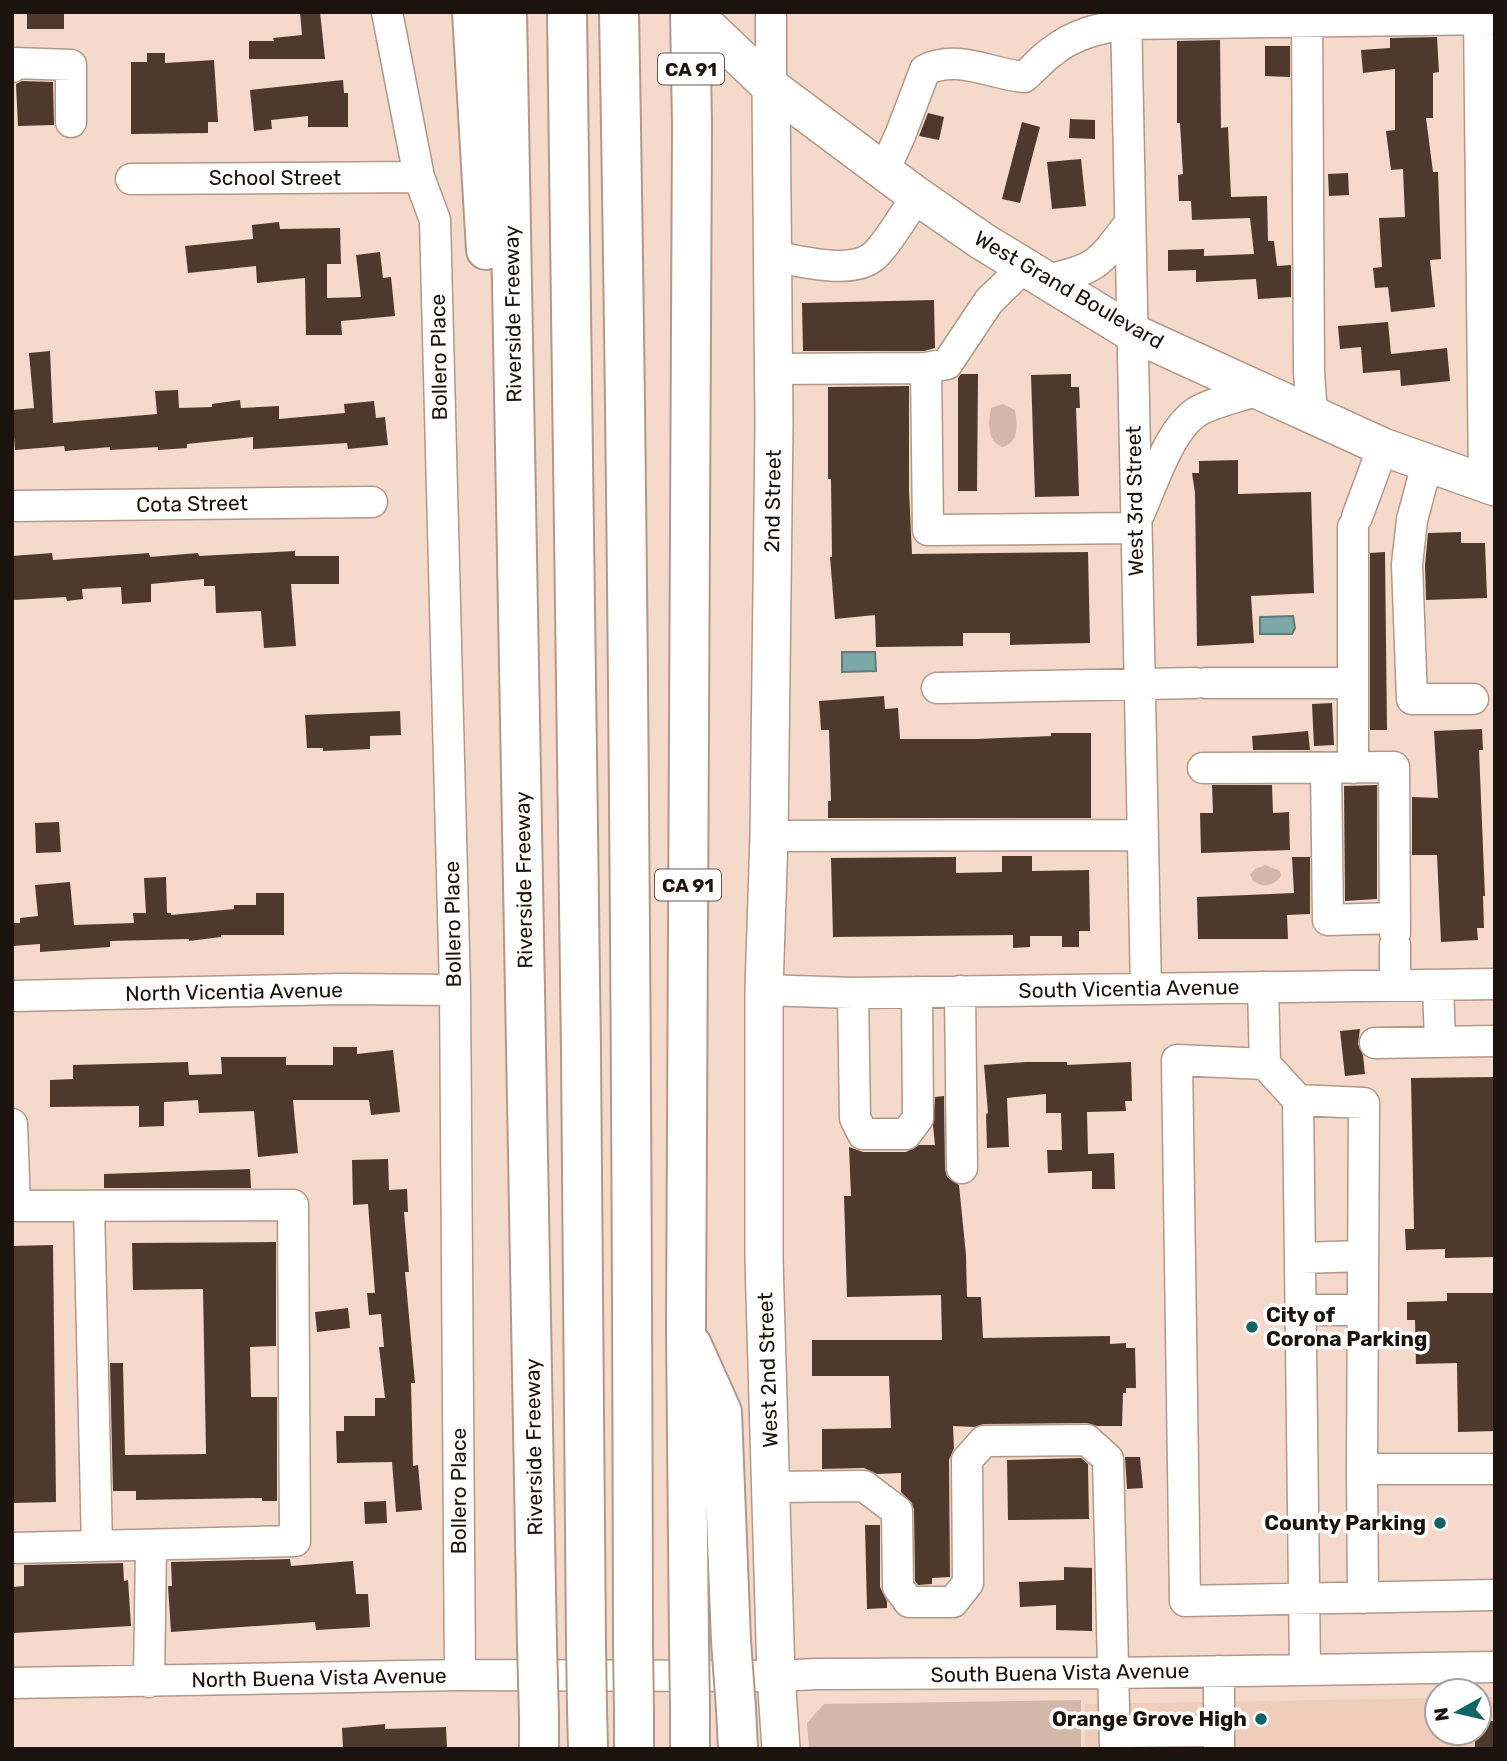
<svg xmlns="http://www.w3.org/2000/svg" width="1507" height="1761" viewBox="0 0 1507 1761" font-family="Rubik,sans-serif">
	<style>
		.built { fill: #efcdba }
		.green { fill: #d3b8a9 }
		.water { fill: #7ca8a8; stroke: #5f7b7a; stroke-width: 2 }
		.building { fill: #4f392d }
		.lines { fill: none; stroke-linecap: round; stroke-linejoin: round }
		.minor-casing { stroke: #b19889; stroke-width: 33 }
		.major-casing { stroke: #b19889; stroke-width: 40 }
		.highway-casing { stroke: #b19889; stroke-width: 42 }
		.minor { stroke: #fff; stroke-width: 30 }
		.major { stroke: #fff; stroke-width: 37 }
		.highway { stroke: #fff; stroke-width: 38 }
		.highway-bridge-casing { stroke: #b19889; stroke-width: 42; stroke-linecap: butt }
		.highway-bridge { stroke: #fff; stroke-width: 38 }
		.poi-dot { fill: #126363; stroke: #fff; stroke-width: 2.5 }
		.labels { text-anchor: middle; stroke-width: 7; stroke-linejoin: round; paint-order: stroke }
		.shield { fill: #fff; stroke: #605a56; stroke-width: 2 }
		.shield-label { font-size: 19px; font-weight: bold; fill: #1c130e }
		.street-label { font-size: 21px; fill: #1c130e; stroke: #fff }
		.poi-label { font-size: 21px; font-weight: bold; fill: #1c130e; stroke: #fff; text-anchor: end }
	</style>
	<rect width="100%" height="100%" fill="#f5dacb"/>
	<path class="built" d="M1479,1697H1495V1749H1085V1704L1437,1698V1733H1479Z"/>
	<path class="green" d="M1003,404L1015,410C1017,425 1020,442 1002,447C987,441 988,423 991,408Z
		M1265,865L1280,871L1281,876C1274,886 1263,888 1253,881L1250,875L1255,869Z
		M1081,1700V1749H809L807,1723L824,1704Z"/>
	<path class="water" d="M1293,616L1295,628L1292,634H1260V617Z
		M842,652H875L876,671L842,672Z"/>
	<path class="building" d="M27,12H64V29H27Z
		M300,12H320L325,59H249V41H274L273,38L302,35Z
		M1437,37L1439,72L1433,73V118H1426L1433,172H1438L1441,259L1430,260L1435,307L1391,312L1388,287L1375,288L1373,268L1382,267L1379,218L1405,217L1403,169L1391,170L1386,131L1395,130V69L1363,73L1361,50L1390,48V38Z
		M1220,40L1221,128L1228,127L1231,197L1267,196L1268,241H1274L1277,266L1291,265V297L1258,299L1256,279L1196,282V270L1168,271V250L1204,249V256L1254,254L1250,218L1192,220L1191,201H1179L1178,175L1183,174L1180,123H1177V41Z
		M1265,46H1290V77L1265,76Z
		M147,53H165V63L214,60L218,122H208V133L131,134V62H147Z
		M343,80L344,93H348V127H308V116L271,120L272,129L254,131L250,90Z
		M22,81L53,82L54,125L18,126L16,84Z
		M928,113L944,117L939,140L919,136Z
		M1070,119L1095,120V139L1069,138Z
		M1022,122L1040,127L1020,203L1002,199Z
		M1081,159L1086,206L1052,209L1047,162Z
		M1348,173L1349,195L1329,196L1328,174Z
		M279,222L280,229L340,228L341,264H327V298L361,297L356,255L380,252L383,278L391,277L395,316L341,321L342,335H306L305,278L257,283L256,266L188,273L185,246L253,239L252,225Z
		M934,300L935,348L924,351H803L802,303Z
		M1388,322L1391,354L1447,348L1450,381L1401,386L1400,370L1363,373L1361,347L1340,349L1338,326Z
		M50,351L53,423L157,414L155,391L178,390L179,408L212,407V404L240,400L241,408L279,406V419L345,413L344,404L374,401L376,418L385,417L388,445L348,449L347,443L253,449V437L187,444V448L158,450V447L110,450V447L65,451L64,446L15,450L12,410L34,408L29,353Z
		M961,374H978L977,491H958V378Z
		M1071,374V387H1079L1080,408H1076L1079,496L1035,497L1031,375Z
		M909,386V490L912,554L1088,552L1090,643L1010,645V633H963V646L876,647L875,615L835,619L830,557H832L831,479H828V387Z
		M1238,460V494L1311,492L1314,593L1251,596L1254,643L1197,646L1195,493L1192,473H1199V461Z
		M1461,532V543H1485L1487,598L1426,600L1425,565L1428,533Z
		M295,551V556H339V584H291L296,646L264,648L261,611L216,613L215,586H204V579L151,584V602L122,604L121,587L82,589L83,599L67,601L66,597L14,600L12,556L52,553L53,560L149,553L150,557L198,553L199,556Z
		M1385,552L1387,730H1370V553Z
		M884,696L885,709L898,708L900,739H977L1051,736V733H1091V818H828V801H831L829,730H821L819,701Z
		M1332,703L1334,745L1314,746L1312,704Z
		M400,711L401,735L370,736V749L323,751V748H307L305,715Z
		M1482,729L1483,750H1479L1485,896H1483L1484,928H1477L1478,940L1441,942L1437,855H1412V797L1438,798L1434,731Z
		M1308,731L1310,750H1253L1252,736Z
		M1212,785H1272L1273,813L1289,812L1290,850L1201,853L1200,813H1213Z
		M1377,785V899L1345,901L1344,786Z
		M59,822L61,852L36,853L35,823Z
		M1002,856H1032V871L1089,870L1090,931H1079V947H1062V936H1030V947L1013,948V935L833,937L831,858L956,857V873L1002,872Z
		M1292,857H1310V914L1287,915L1288,939H1198L1197,897L1294,893Z
		M166,877L167,913H171V915L234,909V905H256V893H284V935H221V937L189,941V939L110,941V947L40,952V944L12,946V923H20V918L38,916L35,885L70,882L74,925L134,923L133,913H146L144,878Z
		M1360,1029L1358,1044L1363,1055L1365,1074L1345,1076L1340,1031Z
		M333,1047H357V1054L393,1050L400,1112L371,1115L369,1100H293L298,1153L258,1157L254,1111L199,1113L198,1100L164,1102V1126L139,1127V1106L50,1107V1080L73,1079V1065L188,1062L189,1075L222,1074L221,1057H286V1065H333Z
		M1026,1062H1067V1065L1131,1062L1132,1101H1125L1126,1111L1087,1112L1088,1154L1114,1153L1115,1189H1092V1171L1048,1173L1047,1150H1062L1061,1113H1046V1094L1007,1098L1009,1147L987,1148L986,1114L988,1113L984,1065Z
		M1495,1077V1257L1445,1258V1249L1406,1250L1405,1229H1414L1411,1078Z
		M944,1096L945,1169L947,1177L959,1185L966,1255L967,1297H981L983,1338L1110,1336V1344L1126,1343V1348H1135L1136,1388H1126V1393H1123L1122,1426H1097L1087,1423L984,1424L974,1427L953,1426L954,1448L949,1460L950,1577L932,1578V1584L918,1585L915,1581L914,1510L912,1503L901,1492V1473L877,1474L864,1468L822,1469V1429L891,1428L889,1376H812V1340H942L941,1295L847,1297L844,1196H851L849,1147L863,1152H906L919,1145H935L933,1125L935,1097Z
		M388,1159L389,1190L407,1189L408,1212H404L409,1272H405L415,1383H411L413,1466L418,1465L422,1510L396,1512L392,1462L337,1463L336,1431H344V1416H375V1398H385L379,1347H384L381,1314L369,1315L367,1293H375L368,1204L353,1205L352,1160Z
		M250,1169L251,1188H104V1174Z
		M276,1242V1346L250,1347L251,1397H277V1501H262V1498L136,1500V1491H113L110,1363H123L125,1455L206,1454L203,1289L133,1290L132,1243Z
		M53,1245L56,1502L12,1503V1246Z
		M1447,1293H1495V1431L1458,1432L1457,1363L1416,1364L1415,1320H1407V1302L1447,1301Z
		M348,1308L350,1328L317,1332L315,1312Z
		M1125,1457H1140L1143,1488L1127,1489Z
		M1081,1458L1088,1464L1089,1519L1008,1520L1007,1460Z
		M386,1501L387,1523L365,1524L364,1502Z
		M865,1525H880V1587L887,1601V1608L867,1609Z
		M290,1559L291,1566L353,1561L356,1594H368L370,1627L316,1630L315,1622L171,1632L168,1586H172L171,1562Z
		M123,1563L124,1581L128,1580L131,1626L14,1633L12,1587L24,1586V1565Z
		M1064,1567L1092,1568V1631L1056,1630V1605L1020,1607L1019,1582L1064,1580Z
		M1479,1721H1495V1749H1475V1733H1479Z
		M385,1724V1729L446,1727L447,1749H343L342,1728Z"/>
	<g class="lines">
		<g class="minor-casing">
			<path id="minor" d="M387,12L419,177L435,220L455,990L460,1675
				M771,12V87
				M1126,12L1146,989
				M1307,12L1309,372L1312,415
				M1479,12L1484,483
				M12,67L15,63L71,65V122
				M884,171L901,133L925,70C957,54 991,74 1024,77C1034,69 1042,58 1053,51C1074,34 1100,28 1126,24L1495,19
				M131,179L419,177
				M773,256C799,261 854,276 875,255C889,242 905,213 917,196
				M1024,267L989,301L947,364L926,368L928,530L1136,528
				M1047,280C1097,268 1098,265 1129,224
				M774,369L926,368
				M1427,464L1412,520L1407,564L1412,699H1473
				M12,506L372,502
				M1139,514C1153,484 1170,426 1200,410C1217,401 1239,397 1258,390
				M1357,517L1383,447
				M1353,527V768
				M1206,683H1353
				M937,688L1195,683
				M1203,768L1394,767L1395,933
				M1326,768L1328,920L1395,918
				M769,836L1143,835
				M1395,945V985
				M1438,985L1440,1042
				M1263,987L1265,1064L1298,1100L1364,1103L1362,1469H1495
				M764,990L853,993L1495,984
				M960,991L962,1168
				M853,993L855,1118L863,1134H906L918,1118L917,992
				M12,996L342,989L455,990
				M1375,1043L1495,1041
				M1265,1064L1177,1060L1185,1601L1495,1595
				M1298,1100L1305,1670
				M12,1124L15,1206L293,1205L295,1541L12,1548
				M89,1206L97,1546
				M1300,1258L1363,1256
				M1300,1310H1363
				M1362,1469L1363,1598
				M772,1487L864,1486L897,1511L898,1587L909,1602H953L968,1583L967,1460L984,1441L1087,1440L1108,1459L1115,1749
				M1219,1671V1749
				M149,1682L151,1545
				M12,1683L460,1675L776,1676L817,1674L1114,1673L1495,1667
				M1115,1732L1219,1731"/>
		</g>
		<g class="major-casing">
			<path id="major" d="M692,12L771,87L917,196L982,241L1131,332L1383,447L1495,487
				M771,87L774,425L769,836L764,990V1260L776,1676L781,1749"/>
		</g>
		<g class="highway-casing">
			<path id="highway" d="M472,12L486,250
				M507,12L537,1645
				M567,12L581,1053L586,1646
				M619,12C629,557 632,1102 633,1647
				M692,1345L722,1412L731,1641
				M689,1644L686,1330L692,125L690,12
				M587,1708L588,1749
				M690,1709V1749
				M736,1709L738,1749
				M634,1711V1749
				M539,1717V1749"/>
		</g>
		<use href="#minor" class="minor"/>
		<use href="#major" class="major"/>
		<use href="#highway" class="highway"/>
		<g class="highway-bridge-casing">
			<path id="highway-bridge" d="M731,1641L736,1709
				M689,1644L690,1709
				M537,1645L539,1717
				M586,1646L587,1708
				M633,1647L634,1711"/>
		</g>
		<use href="#highway-bridge" class="highway-bridge"/>
	</g>
	<g class="poi-dot">
		<circle cx="1252" cy="1327" r="7"/>
		<circle cx="1440" cy="1523" r="7"/>
		<circle cx="1261" cy="1719" r="7"/>
	</g>
	<g class="labels">
		<g class="shield">
			<rect x="658" y="53.5" width="66" height="31" rx="5"/>
			<rect x="655" y="869.5" width="66" height="31" rx="5"/>
		</g>
		<g class="shield-label">
			<text x="691" y="76">CA 91</text>
			<text x="688" y="892">CA 91</text>
		</g>
		<g class="street-label">
			<text x="275" y="185">School Street</text>
			<text transform="translate(1069 290) rotate(30)" y="7">West Grand Boulevard</text>
			<text transform="translate(513 314) rotate(-91)" y="7">Riverside Freeway</text>
			<text transform="translate(439 357) rotate(-91)" y="7">Bollero Place</text>
			<text transform="translate(773 501) rotate(-89)" y="7">2nd Street</text>
			<text transform="translate(1135 501) rotate(-91)" y="7">West 3rd Street</text>
			<text transform="translate(192 504) rotate(-1)" y="7">Cota Street</text>
			<text transform="translate(524 880) rotate(-91)" y="7">Riverside Freeway</text>
			<text transform="translate(453 924) rotate(-91)" y="7">Bollero Place</text>
			<text transform="translate(1129 989) rotate(-1)" y="7">South Vicentia Avenue</text>
			<text transform="translate(234 992) rotate(-1)" y="7">North Vicentia Avenue</text>
			<text transform="translate(768 1370) rotate(-92)" y="7">West 2nd Street</text>
			<text transform="translate(534 1447) rotate(-91)" y="7">Riverside Freeway</text>
			<text transform="translate(459 1491) rotate(-90)" y="7">Bollero Place</text>
			<text transform="translate(1060 1673) rotate(-1)" y="7">South Buena Vista Avenue</text>
			<text transform="translate(319 1678) rotate(-1)" y="7">North Buena Vista Avenue</text>
		</g>
		<g class="poi-label">
			<text x="1266" y="1322" text-anchor="start">City of<tspan x="1266" dy="24">Corona Parking</tspan></text>
			<text x="1426" y="1530">County Parking</text>
			<text x="1247" y="1726">Orange Grove High</text>
		</g>
	</g>
	<rect width="1507" height="1761" fill="none" stroke="#1c130e" stroke-width="28"/>
	<g transform="translate(1458 1712) rotate(262)"><circle r="33" fill="#ffffff" stroke="#a4a19f" stroke-width="2"/>
	<path d="M0-5L12 26L0 18L-12 26Z" fill="#126363"/>
	<text y="-10" font-size="19" font-weight="bold" text-anchor="middle" fill="#1c130e">N</text>
	</g>
</svg>
